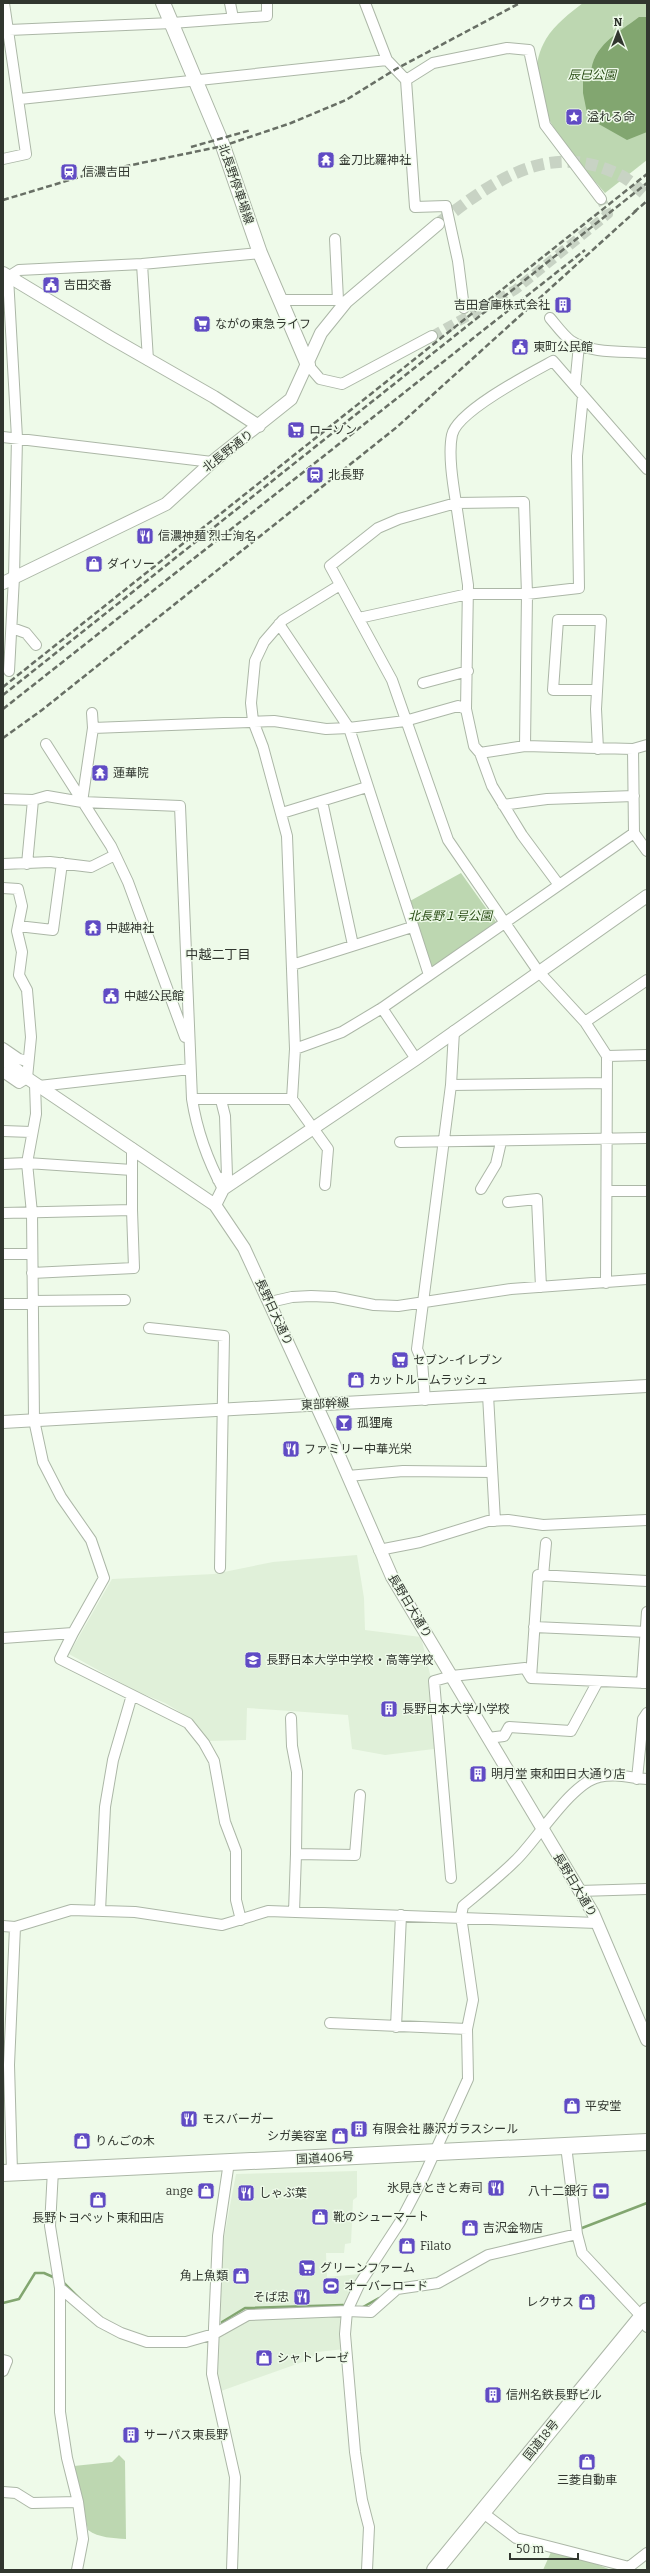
<svg xmlns="http://www.w3.org/2000/svg" width="650" height="2573" viewBox="0 0 650 2573" font-family="Bitter,'Noto Sans JP',serif">
	<style>
		.built { fill: #e0f0d9 }
		.green { fill: #bdd7b1 }
		.water { fill: #82a670 }
		.lines { fill: none; stroke-linecap: round; stroke-linejoin: round }
		.stream { stroke: #82a670; stroke-width: 2.5 }
		.minor-tunnel { stroke: #c8d3c4; stroke-width: 10; stroke-dasharray: 10 5; stroke-linecap: butt }
		.tertiary-tunnel { stroke: #c8d3c4; stroke-width: 12; stroke-dasharray: 12 6; stroke-linecap: butt }
		.minor-casing { stroke: #acb7a7; stroke-width: 12 }
		.tertiary-casing { stroke: #acb7a7; stroke-width: 14 }
		.secondary-casing { stroke: #acb7a7; stroke-width: 16 }
		.trunk-casing { stroke: #acb7a7; stroke-width: 18 }
		.minor { stroke: #fff; stroke-width: 10 }
		.tertiary { stroke: #fff; stroke-width: 12 }
		.secondary { stroke: #fff; stroke-width: 14 }
		.trunk { stroke: #fff; stroke-width: 16 }
		.rail { stroke: #686f65; stroke-width: 2.5; stroke-dasharray: 6 3; stroke-linecap: butt }
		.labels { text-anchor: middle; stroke-width: 3; stroke-linejoin: round; paint-order: stroke }
		.park-label { font-size: 12px; font-style: italic; fill: #2a4d15; stroke: #eefae9 }
		.poi-label { font-size: 12px; fill: #31362f; stroke: #eefae9; text-anchor: start }
		.street-label { font-size: 12px; fill: #31362f; stroke: #eefae9 }
		.neighbourhood-label { font-size: 13px; fill: #31362f; stroke: #eefae9 }
	</style>
	<rect width="100%" height="100%" fill="#eefae9"/>
	<path class="built" d="M357,1555L364,1598L365,1630L421,1637L438,1707L434,1749L385,1755L352,1749L348,1715L247,1708L246,1740L209,1741L190,1718L165,1703L136,1691L69,1654L112,1579L214,1574L273,1562Z
		M357,2171V2197L353,2200L351,2243L345,2244L344,2253H326L327,2277L360,2274L345,2303V2349L317,2352L311,2359L221,2391L217,2373L222,2248L236,2174Z"/>
	<path class="green" d="M583,3H647V160L605,193C572,153 513,96 546,39C555,24 570,13 583,3Z
		M461,873L496,922L434,967L430,964L410,901Z
		M119,2455L125,2461L126,2539C113,2538 99,2538 88,2530L74,2466L112,2462Z
		M551,2552L577,2556L611,2570H543Z"/>
	<path class="water" d="M639,17H647V132L627,140L588,118L583,93V74H591C592,46 618,33 639,17Z"/>
	<g class="lines">
		<path class="stream" d="M582,2228L647,2203
			M62,2281L80,2299
			M3,2303L19,2299L35,2273H44L53,2277
			M363,2307L379,2298
			M222,2322L245,2308L343,2305"/>
		<path class="minor-tunnel" d="M432,336L515,290L608,214L601,199"/>
		<path class="tertiary-tunnel" d="M440,222C495,180 549,140 620,175C630,180 639,189 647,196"/>
		<g class="minor-casing">
			<path id="minor" d="M230,3L233,18
				M365,3L387,60L406,80L415,207L446,206L458,261L464,308
				M9,30L172,23L267,16V3
				M406,80L433,63L507,48L529,50L545,125L601,199
				M20,99L387,60
				M3,159L26,154L4,3
				M142,264L148,360
				M280,300H338L335,239
				M550,318C556,325 563,335 571,341C591,354 624,351 647,353
				M308,365L320,379L342,384L432,336
				M575,386L579,345
				M3,437L212,462
				M359,618L468,594H527L579,588L577,456L583,396
				M279,624L349,728L429,975
				M12,628L26,633L36,645
				M9,671L14,577L17,438L8,277L19,270L142,264L260,253
				M423,683L468,671
				M597,690H553L558,620H601L596,709L598,749
				M466,709L468,585L456,503L399,519L378,528L330,566L392,680L448,840L538,971L585,1022L607,1056L606,1283
				M93,728L274,721L326,729L349,728L405,721L458,706L466,709L474,746L480,753L492,786L522,835L559,885
				M46,744L111,846L128,882L185,1037
				M525,746L527,594L524,502L456,503C453,484 448,454 452,435C457,411 531,373 553,361L647,469
				M633,749L634,833L647,851
				M480,753L525,746L633,749L647,745
				M3,799L33,800L27,864
				M33,800L47,796L82,802L180,806L192,1099C197,1131 208,1161 223,1189
				M322,801L353,945
				M82,802L93,728L92,713
				M503,805L547,799L634,796
				M282,813L367,787
				M3,864L50,862L91,867L115,855
				M3,888L18,889L22,906L17,931L22,952L19,975L27,990L31,1037L27,1078L19,1083L3,1072
				M18,926L53,930L62,863
				M292,965L412,927
				M382,1008L416,1059
				M585,1022L647,980
				M3,1048L19,1059L28,1061
				M295,1049L342,1032L382,1008L634,833
				M607,1056L647,1055
				M35,1084L36,1114L27,1163L32,1213L34,1420L43,1462L61,1497L91,1540L104,1578L73,1633
				M451,1085L607,1083
				M39,1086L190,1069
				M192,1099H292
				M3,1131L31,1132
				M400,1142L647,1138
				M3,1164L27,1163L132,1170V1148
				M218,1180L227,1176L225,1116L221,1100
				M325,1185L328,1149L292,1099L295,1049L287,836L263,747L253,721L251,703L255,661L264,642L283,620L340,585
				M481,1189L496,1164L501,1142
				M607,1191H647
				M508,1202L537,1199L541,1287
				M3,1213L132,1210V1170
				M3,1254H32
				M32,1273L134,1268L132,1210
				M32,1301L125,1300
				M270,1302L292,1297L311,1296L334,1297L374,1305L398,1306L511,1289L647,1279
				M3,1304H32
				M149,1328L224,1336L220,1568
				M488,1395L495,1521
				M425,1400L422,1361L417,1349L451,1085L454,1031
				M348,1476L403,1471L492,1472
				M379,1550L420,1542L488,1521L508,1520L543,1525L647,1520
				M543,1576L546,1543
				M534,1627L647,1632
				M3,1638L73,1633L60,1659L188,1723L204,1743L214,1761L225,1822L236,1851V1900L241,1920
				M531,1678L538,1575L647,1581
				M642,1683L647,1612
				M291,1718L292,1746L297,1772L296,1854L355,1855L360,1795
				M488,1738L504,1736L509,1727L571,1731L598,1681
				M637,1779L643,1719L647,1713
				M451,1878L434,1681L452,1676L525,1668L531,1678L647,1683
				M579,1891L647,1889
				M100,1911L105,1807L113,1760L132,1695
				M294,1912L296,1854
				M3,1926L15,1927L71,1910L135,1912L222,1925L268,1911L597,1923
				M330,2023L467,2029
				M396,2027L401,1915
				M566,2146L577,2234L582,2253L642,2317L647,2327
				M229,2162L218,2236L212,2374L235,2477L232,2570
				M53,2170L50,2226L60,2288V2412L67,2458L78,2502L83,2539L77,2570
				M12,2172L9,2065L15,1927
				M60,2288L100,2322L121,2333L147,2342H186L214,2334L248,2315L347,2311L371,2312L397,2289L438,2283L488,2255L577,2234
				M3,2360L7,2361L3,2371
				M3,2492L16,2493L32,2503L78,2502
				M482,2512L516,2538L629,2567L647,2553
				M367,2570L369,2527L362,2500L355,2452L345,2334L347,2311L359,2285L400,2222L423,2178L468,2079L467,2029L473,2000L461,1916L463,1906C481,1891 500,1876 516,1860C536,1841 572,1782 599,1777C616,1773 630,1778 647,1779"/>
		</g>
		<g class="tertiary-casing">
			<path id="tertiary" d="M3,273L111,338L214,397L259,426
				M3,583L166,504L212,462L291,399L321,333L346,302L438,224
				M3,1059L27,1078L215,1205L244,1248L331,1437L392,1577L593,1913L647,2040
				M215,1205L223,1189L416,1059L647,896
				M3,1422L647,1386"/>
		</g>
		<g class="secondary-casing">
			<path id="secondary" d="M163,3L223,146L260,253L308,365"/>
		</g>
		<g class="trunk-casing">
			<path id="trunk" d="M3,2173L647,2142
				M435,2570L647,2311"/>
		</g>
		<use href="#minor" class="minor"/>
		<use href="#tertiary" class="tertiary"/>
		<use href="#secondary" class="secondary"/>
		<use href="#trunk" class="trunk"/>
		<path class="rail" d="M191,147L251,130
			M3,200L93,173L223,146L291,123L346,100L396,69L520,3
			M634,212L647,201
			M3,687L647,174
			M3,695L647,183
			M3,709L585,250
			M3,738L42,710L397,427L638,209"/>
	</g>
	<defs>
		<g id="sight-square" transform="scale(0.9)"><rect x="-9" y="-9" width="18" height="18" rx="4" fill="#604bc4" stroke="#eefae9"/><path d="M0-6L1.8-2.2L6-1.7L2.9 1.2L3.7 5.4L0 3.3L-3.7 5.4L-2.9 1.2L-6-1.7L-1.8-2.2Z" fill="#fff"/></g>
		<g id="temple-square" transform="scale(0.9)"><rect x="-9" y="-9" width="18" height="18" rx="4" fill="#604bc4" stroke="#eefae9"/><path d="M0-6L5-2H3V0L6.5 2.5H4V6H1.5V3h-3V6H-4V2.5H-6.5L-3 0V-2H-5Z" fill="#fff"/></g>
		<g id="station-square" transform="scale(0.9)"><rect x="-9" y="-9" width="18" height="18" rx="4" fill="#604bc4" stroke="#eefae9"/><path d="M-3-6H3Q5-6 5-4V2Q5 4 3 4L4.5 6H3L1.5 4h-3L-3 6H-4.5L-3 4Q-5 4-5 2V-4Q-5-6-3-6ZM-3.5-4v3h7v-3ZM-3.5 1v1.5H-2V1ZM2 1v1.5H3.5V1Z" fill="#fff"/></g>
		<g id="civic-square" transform="scale(0.9)"><rect x="-9" y="-9" width="18" height="18" rx="4" fill="#604bc4" stroke="#eefae9"/><path d="M-.6-6.5H3V-4.5H.6V-3L4-1V1h2V6H-6V1h2V-1L-.6-3ZM-1.2 2.5V6h2.4V2.5Z" fill="#fff"/></g>
		<g id="building-square" transform="scale(0.9)"><rect x="-9" y="-9" width="18" height="18" rx="4" fill="#604bc4" stroke="#eefae9"/><path d="M-4-6H4V6H1V3H-1V6H-4ZM-2.5-4.3h1.7v1.8h-1.7ZM.8-4.3h1.7v1.8H.8ZM-2.5-1h1.7V.8h-1.7ZM.8-1h1.7V.8H.8Z" fill="#fff"/></g>
		<g id="supermarket-square" transform="scale(0.9)"><rect x="-9" y="-9" width="18" height="18" rx="4" fill="#604bc4" stroke="#eefae9"/><path d="M-6-5.5h2.5l.6 2H6L4.5 2H-2.5L-4.4-4H-6ZM-1.5 3.2a1.3 1.3 0 1 0 .1 0ZM3 3.2a1.3 1.3 0 1 0 .1 0Z" fill="#fff"/></g>
		<g id="restaurant-square" transform="scale(0.9)"><rect x="-9" y="-9" width="18" height="18" rx="4" fill="#604bc4" stroke="#eefae9"/><path d="M-5-6h1v4h1v-4h1v4h1v-4h1v5L-1.5 .5V6h-2V.5L-5-1ZM5-6V6H3V1.5H1.5Q1.5-4 5-6Z" fill="#fff"/></g>
		<g id="shop-square" transform="scale(0.9)"><rect x="-9" y="-9" width="18" height="18" rx="4" fill="#604bc4" stroke="#eefae9"/><path d="M-5-2.5h2.3a2.7 3.5 0 0 1 5.4 0H5L5.5 6h-11ZM-1.5-2.5h3a1.5 2.3 0 0 0-3 0Z" fill="#fff"/></g>
		<g id="bar-square" transform="scale(0.9)"><rect x="-9" y="-9" width="18" height="18" rx="4" fill="#604bc4" stroke="#eefae9"/><path d="M-6-5H6L.8 .8V4.5H3.5V6h-7V4.5H-.8V.8Z" fill="#fff"/></g>
		<g id="school-square" transform="scale(0.9)"><rect x="-9" y="-9" width="18" height="18" rx="4" fill="#604bc4" stroke="#eefae9"/><path d="M0-5L7-2L0 1L-7-2ZM-4 1L0 2.5L4 1V4Q0 6-4 4Z" fill="#fff"/></g>
		<g id="bank-square" transform="scale(0.9)"><rect x="-9" y="-9" width="18" height="18" rx="4" fill="#604bc4" stroke="#eefae9"/><path d="M-6-4H6V4H-6ZM0-2.3a2.3 2.3 0 1 0 0 4.6a2.3 2.3 0 1 0 0-4.6Z" fill="#fff"/></g>
		<g id="stadium-square" transform="scale(0.9)"><rect x="-9" y="-9" width="18" height="18" rx="4" fill="#604bc4" stroke="#eefae9"/><path d="M0-5a6.5 5 0 1 0 0 10a6.5 5 0 1 0 0-10ZM-3.5-1.8h7v3.6h-7Z" fill="#fff"/></g>
	</defs>
	<g fill-rule="evenodd">
		<use href="#sight-square" x="574" y="117"/>
		<use href="#temple-square" x="326" y="160"/>
		<use href="#station-square" x="69" y="172"/>
		<use href="#civic-square" x="51" y="285"/>
		<use href="#building-square" x="563" y="305"/>
		<use href="#supermarket-square" x="202" y="324"/>
		<use href="#civic-square" x="520" y="347"/>
		<use href="#supermarket-square" x="296" y="430"/>
		<use href="#station-square" x="315" y="475"/>
		<use href="#restaurant-square" x="145" y="536"/>
		<use href="#shop-square" x="94" y="564"/>
		<use href="#temple-square" x="100" y="773"/>
		<use href="#temple-square" x="93" y="928"/>
		<use href="#civic-square" x="111" y="996"/>
		<use href="#supermarket-square" x="400" y="1360"/>
		<use href="#shop-square" x="356" y="1380"/>
		<use href="#bar-square" x="344" y="1423"/>
		<use href="#restaurant-square" x="291" y="1449"/>
		<use href="#school-square" x="253" y="1660"/>
		<use href="#building-square" x="389" y="1709"/>
		<use href="#building-square" x="478" y="1774"/>
		<use href="#shop-square" x="572" y="2106"/>
		<use href="#restaurant-square" x="189" y="2119"/>
		<use href="#building-square" x="359" y="2129"/>
		<use href="#shop-square" x="340" y="2136"/>
		<use href="#shop-square" x="82" y="2141"/>
		<use href="#restaurant-square" x="496" y="2188"/>
		<use href="#shop-square" x="206" y="2191"/>
		<use href="#bank-square" x="601" y="2191"/>
		<use href="#restaurant-square" x="246" y="2193"/>
		<use href="#shop-square" x="98" y="2200"/>
		<use href="#shop-square" x="320" y="2217"/>
		<use href="#shop-square" x="470" y="2228"/>
		<use href="#shop-square" x="407" y="2246"/>
		<use href="#supermarket-square" x="307" y="2268"/>
		<use href="#shop-square" x="241" y="2276"/>
		<use href="#stadium-square" x="331" y="2286"/>
		<use href="#restaurant-square" x="302" y="2297"/>
		<use href="#shop-square" x="587" y="2302"/>
		<use href="#shop-square" x="264" y="2358"/>
		<use href="#building-square" x="493" y="2395"/>
		<use href="#building-square" x="131" y="2435"/>
		<use href="#shop-square" x="587" y="2462"/>
	</g>
	<g class="labels">
		<g class="park-label">
			<text x="592" y="79">辰巳公園</text>
			<text x="450" y="920">北長野１号公園</text>
		</g>
		<g class="poi-label">
			<text x="587" y="121">溢れる命</text>
			<text x="339" y="164">金刀比羅神社</text>
			<text x="82" y="176">信濃吉田</text>
			<text x="64" y="289">吉田交番</text>
			<text x="550" y="309" text-anchor="end">吉田倉庫株式会社</text>
			<text x="215" y="328">ながの東急ライフ</text>
			<text x="533" y="351">東町公民館</text>
			<text x="309" y="434">ローソン</text>
			<text x="328" y="479">北長野</text>
			<text x="158" y="540">信濃神麺 烈士洵名</text>
			<text x="107" y="568">ダイソー</text>
			<text x="113" y="777">蓮華院</text>
			<text x="106" y="932">中越神社</text>
			<text x="124" y="1000">中越公民館</text>
			<text x="413" y="1364">セブン-イレブン</text>
			<text x="369" y="1384">カットルームラッシュ</text>
			<text x="357" y="1427">孤狸庵</text>
			<text x="304" y="1453">ファミリー中華光栄</text>
			<text x="266" y="1664">長野日本大学中学校・高等学校</text>
			<text x="402" y="1713">長野日本大学小学校</text>
			<text x="491" y="1778">明月堂 東和田日大通り店</text>
			<text x="585" y="2110">平安堂</text>
			<text x="202" y="2123">モスバーガー</text>
			<text x="372" y="2133">有限会社 藤沢ガラスシール</text>
			<text x="327" y="2140" text-anchor="end">シガ美容室</text>
			<text x="95" y="2145">りんごの木</text>
			<text x="483" y="2192" text-anchor="end">氷見きときと寿司</text>
			<text x="193" y="2195" text-anchor="end">ange</text>
			<text x="588" y="2195" text-anchor="end">八十二銀行</text>
			<text x="259" y="2197">しゃぶ葉</text>
			<text x="333" y="2221">靴のシューマート</text>
			<text x="98" y="2222" text-anchor="middle">長野トヨペット東和田店</text>
			<text x="483" y="2232">吉沢金物店</text>
			<text x="420" y="2250">Filato</text>
			<text x="320" y="2272">グリーンファーム</text>
			<text x="228" y="2280" text-anchor="end">角上魚類</text>
			<text x="344" y="2290">オーバーロード</text>
			<text x="289" y="2301" text-anchor="end">そば忠</text>
			<text x="574" y="2306" text-anchor="end">レクサス</text>
			<text x="277" y="2362">シャトレーゼ</text>
			<text x="506" y="2399">信州名鉄長野ビル</text>
			<text x="144" y="2439">サーパス東長野</text>
			<text x="587" y="2484" text-anchor="middle">三菱自動車</text>
		</g>
		<g class="street-label">
			<text transform="translate(236 184) rotate(71)" y="4">北長野停車場線</text>
			<text transform="translate(228 451) rotate(-38)" y="4">北長野通り</text>
			<text transform="translate(274 1312) rotate(65)" y="4">長野日大通り</text>
			<text transform="translate(325 1404) rotate(-3)" y="4">東部幹線</text>
			<text transform="translate(410 1606) rotate(59)" y="4">長野日大通り</text>
			<text transform="translate(575 1885) rotate(59)" y="4">長野日大通り</text>
			<text transform="translate(325 2158) rotate(-3)" y="4">国道406号</text>
			<text transform="translate(541 2440) rotate(-51)" y="4">国道18号</text>
		</g>
		<g class="neighbourhood-label">
			<text x="218" y="959">中越二丁目</text>
		</g>
	</g>
	<rect width="650" height="2573" fill="none" stroke="#31362f" stroke-width="8"/>
	<g transform="translate(618 32)" stroke="#eefae9" stroke-width="3" paint-order="stroke">
	<path d="M0-3L7 15L0 10L-7 15Z" fill="#31362f"/>
	<text y="-6" font-size="11" font-weight="bold" text-anchor="middle" fill="#31362f">N</text>
	</g>
	<path d="M510 2553v6h68v-6" fill="none" stroke="#31362f" stroke-width="2"/>
	<text x="516" y="2553" font-size="12" fill="#31362f" stroke="#eefae9" stroke-width="3" paint-order="stroke">50 m</text>
</svg>
